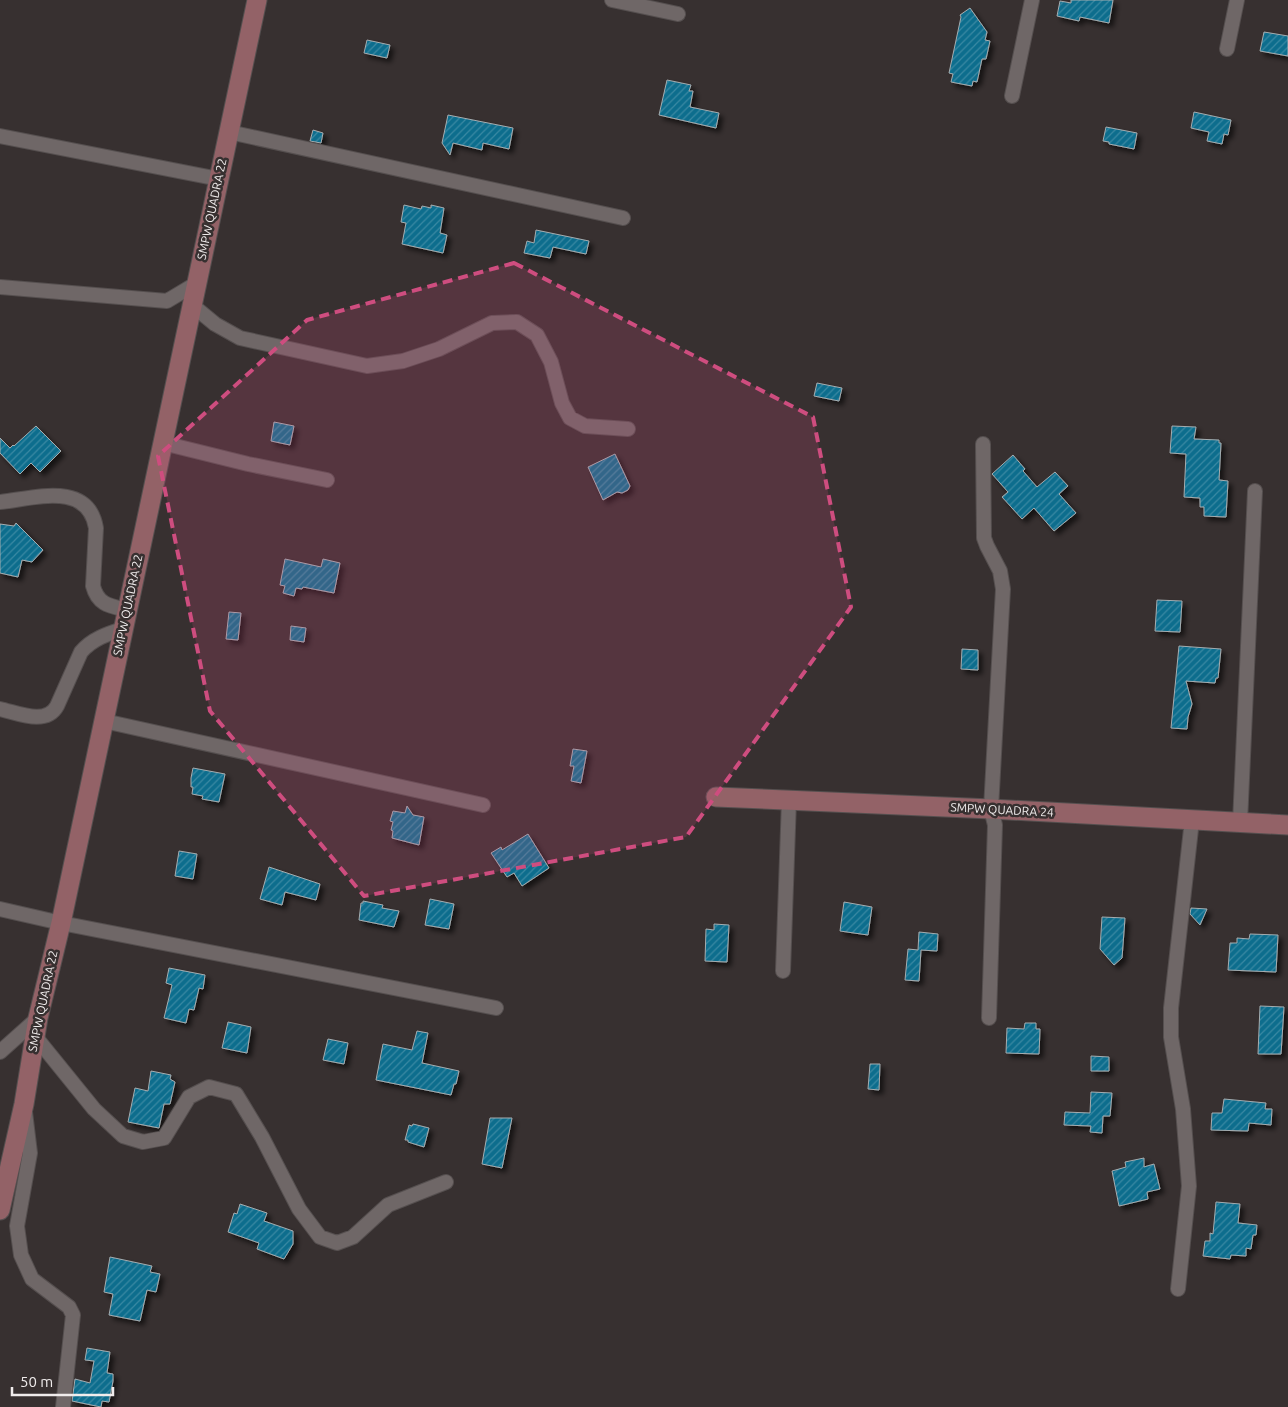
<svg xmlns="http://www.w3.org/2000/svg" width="1288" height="1407" viewBox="0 0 1288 1407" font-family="Ubuntu,sans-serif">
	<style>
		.building { fill: url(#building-hatch); stroke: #a5adb0; filter: url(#shadow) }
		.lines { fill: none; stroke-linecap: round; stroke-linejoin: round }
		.street-casing { stroke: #554f4f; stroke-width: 16 }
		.secondary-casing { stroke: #554f4f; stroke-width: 21 }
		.street { stroke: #6f6767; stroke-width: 14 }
		.secondary { stroke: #936267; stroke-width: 19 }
		.marked { fill: #ce4d7f; fill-opacity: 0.2; stroke: #ce4d7f; stroke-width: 4; stroke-dasharray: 10 6; stroke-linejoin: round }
		.labels { text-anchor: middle; stroke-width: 5; stroke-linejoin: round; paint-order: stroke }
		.street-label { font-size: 12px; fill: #f0ecec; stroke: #373030 }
	</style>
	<defs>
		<pattern id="building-hatch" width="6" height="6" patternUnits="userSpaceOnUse" patternTransform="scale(1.25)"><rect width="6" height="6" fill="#0b6d8d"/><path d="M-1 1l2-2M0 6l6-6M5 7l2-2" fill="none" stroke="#3b89a3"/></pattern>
		<filter id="shadow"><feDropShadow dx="4" dy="4" stdDeviation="2.5" flood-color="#0009"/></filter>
	</defs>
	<rect width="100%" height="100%" fill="#373030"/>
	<path class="building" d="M1071,0H1113L1109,23L1080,17L1079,21L1057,16L1060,1L1071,3Z
		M970,8L987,32L985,40L990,41L986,59H982L977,82L973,81L972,86L951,82L953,74L949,73L961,17L960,15Z
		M1264,32L1288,36V56L1260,51Z
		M367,40L390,45L387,58L364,53Z
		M667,80L691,85L689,91H693L690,107L719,113L716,128L659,115Z
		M1194,112L1231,120L1228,135L1224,134L1222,144L1207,141L1209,132L1191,128Z
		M448,115L513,128L509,149L483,143L482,150L453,143L450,155L442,143Z
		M1106,127L1137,133L1134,149L1109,144V142L1103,141Z
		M313,130L323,133L321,143L310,141Z
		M404,205L421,209L422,206L431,208V205L444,208L440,233L447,235L443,253L402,244L406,223L401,222Z
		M536,230L589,241L586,254L553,247L550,258L524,253L527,241L534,243Z
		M817,383L842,388L839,401L814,396Z
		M274,422L294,426L290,445L271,441Z
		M36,426L61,451L40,472L31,463L20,474L0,453V438L10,448L13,445L14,446Z
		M1172,426L1196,427L1194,439L1219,440V443H1221L1219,480L1228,481L1226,517L1204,516V507H1200V498L1184,497L1186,454L1170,453Z
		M615,454L630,486L628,490L622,493L617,492L603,500L588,467Z
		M1013,455L1025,469L1023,471L1037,487L1055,472L1068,486L1059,494L1076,513L1054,531L1034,508L1022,519L1002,497L1008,492L992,474Z
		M16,523L43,550L32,562L22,560L18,577L0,573V524L14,526Z
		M285,559L321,567L323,559L340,563L334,593L303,587L302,589L296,588L294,596L283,593L285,586L280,585Z
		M1157,600L1182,601L1180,632L1155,631Z
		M229,612L241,613L238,640L226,639Z
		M291,626L306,628L304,642L290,640Z
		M1179,646L1221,649L1218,678H1216L1215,683L1186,681L1192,704L1188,717L1187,729L1171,728Z
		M962,649L978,650V670L961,669Z
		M573,749L587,751L581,783L571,781L574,766H570Z
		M193,768L225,774L219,802L202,799L203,796L192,794L193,787H191V778Z
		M407,806L413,815L424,817L419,845L392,838L393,831L391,830L393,822L390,821L393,811L405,813Z
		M528,834L549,868L522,886L514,873L507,877L491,853L501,847L502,850Z
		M179,851L197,854L193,879L175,876Z
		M269,867L320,884L316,900L285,892L282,905L260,899Z
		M430,899L454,904L449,929L425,925Z
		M363,901L383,905L382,908L399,911L394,927L359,920L361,903H363Z
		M844,902L872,907L868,935L840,931Z
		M1191,908L1207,909L1200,925L1190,914Z
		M1102,917L1125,918L1122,958L1114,965L1100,949Z
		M714,924L729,925L727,962L705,961L706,929L714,930Z
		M919,932L938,934L937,951L921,950L919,981L905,980L908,949L918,950Z
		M1250,934L1278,935L1276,972L1228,970L1230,943H1237V938L1249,939Z
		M169,968L205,975L203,989L199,988L194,1010L189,1009L186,1023L164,1018L172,985L166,983Z
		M1260,1006L1284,1007L1281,1054H1258Z
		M228,1022L251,1027L247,1053L222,1048Z
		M1025,1023H1036V1029H1040L1039,1054L1006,1053L1007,1028L1024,1029Z
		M417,1031L428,1033L422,1063L459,1071L456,1084H454L451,1095L376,1080L383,1044L412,1050Z
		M328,1039L348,1043L344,1064L323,1060Z
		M1091,1056L1109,1057V1071H1091Z
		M870,1064H880L879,1090L868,1089Z
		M151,1071L171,1075L170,1079L175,1082L170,1104H164L159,1128L128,1122L135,1088L148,1091Z
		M1091,1092L1112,1093L1110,1116H1103L1102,1133L1090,1132L1091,1126L1064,1125L1065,1112L1090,1113Z
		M1224,1099L1266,1103L1265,1109H1272L1271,1125L1249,1123L1248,1131L1211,1130L1212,1113H1222Z
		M490,1118H512L502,1168L482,1164Z
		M413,1124L429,1128L424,1147L408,1142V1140H405L409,1125L412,1126Z
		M1144,1158V1167L1154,1164L1160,1189L1147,1192L1148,1199L1119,1206L1112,1171L1126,1167L1125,1162Z
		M1216,1202L1240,1204L1238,1223L1257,1225L1256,1235H1253L1251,1249L1246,1248V1256L1231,1255L1230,1259L1203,1256L1205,1241H1210V1233L1213,1234Z
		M240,1204L267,1213L264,1221L293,1231V1244L284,1259L257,1249L259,1243L228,1232L234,1213L237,1214Z
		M110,1257L152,1266L150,1272L160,1274L156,1292L147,1290L140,1321L109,1315L113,1294L104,1292Z
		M87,1348L110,1352L107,1373L113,1374V1381L109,1402L102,1401L101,1407L72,1401L75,1379L90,1383L94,1361L85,1360Z"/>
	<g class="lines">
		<g class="street-casing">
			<path id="street" d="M612,0L678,14
				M1227,49L1237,0
				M1012,96L1032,0
				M229,132L623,218
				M0,136L219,179
				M0,287L167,301L197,283
				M192,305L215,324L240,338L367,366L403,361L439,349L492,323L517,322L537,335L551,362L562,403L570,418L585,426L628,429
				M163,443L248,464L327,480
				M983,444L984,538L987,546L1000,571L1003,589L991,809L995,825L989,1018
				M0,502C32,499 88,480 96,528L93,586C98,605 110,606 127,610
				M0,709C18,713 46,726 57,706L81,652C92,639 107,634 123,629
				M104,721L483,805
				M1240,823L1255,491
				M0,909L61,923L496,1008
				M783,971L789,800
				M34,1035L94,1109L123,1136L143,1142L164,1138L189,1097L209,1087L236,1094L262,1137L299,1209L320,1237L337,1243L353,1237L388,1205L446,1182
				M0,1052L38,1018
				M25,1112L30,1153L17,1226L21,1255L32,1279L69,1307L73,1315L63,1407
				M1178,1289L1189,1186L1183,1109L1171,1037V1008L1192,820"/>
		</g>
		<g class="secondary-casing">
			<path id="secondary" d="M716,797L991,809L1288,825
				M0,1210L24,1104L38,1018L61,923L257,0"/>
		</g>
		<use href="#street" class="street"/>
		<use href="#secondary" class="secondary"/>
	</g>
	<path class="marked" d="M514,263L813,417L851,607L686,837L364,896L210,711L158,456L307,320Z"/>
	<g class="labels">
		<g class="street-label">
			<text transform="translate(212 209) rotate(-78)" y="4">SMPW QUADRA 22</text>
			<text transform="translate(128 605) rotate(-78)" y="4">SMPW QUADRA 22</text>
			<text transform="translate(1002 810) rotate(3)" y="4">SMPW QUADRA 24</text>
			<text transform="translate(43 1001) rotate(-78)" y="4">SMPW QUADRA 22</text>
		</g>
	</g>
	<path d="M12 1387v8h101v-8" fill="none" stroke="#f0ecec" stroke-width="2.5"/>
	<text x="20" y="1387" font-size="15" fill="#f0ecec" stroke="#373030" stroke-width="4" paint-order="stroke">50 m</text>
</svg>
